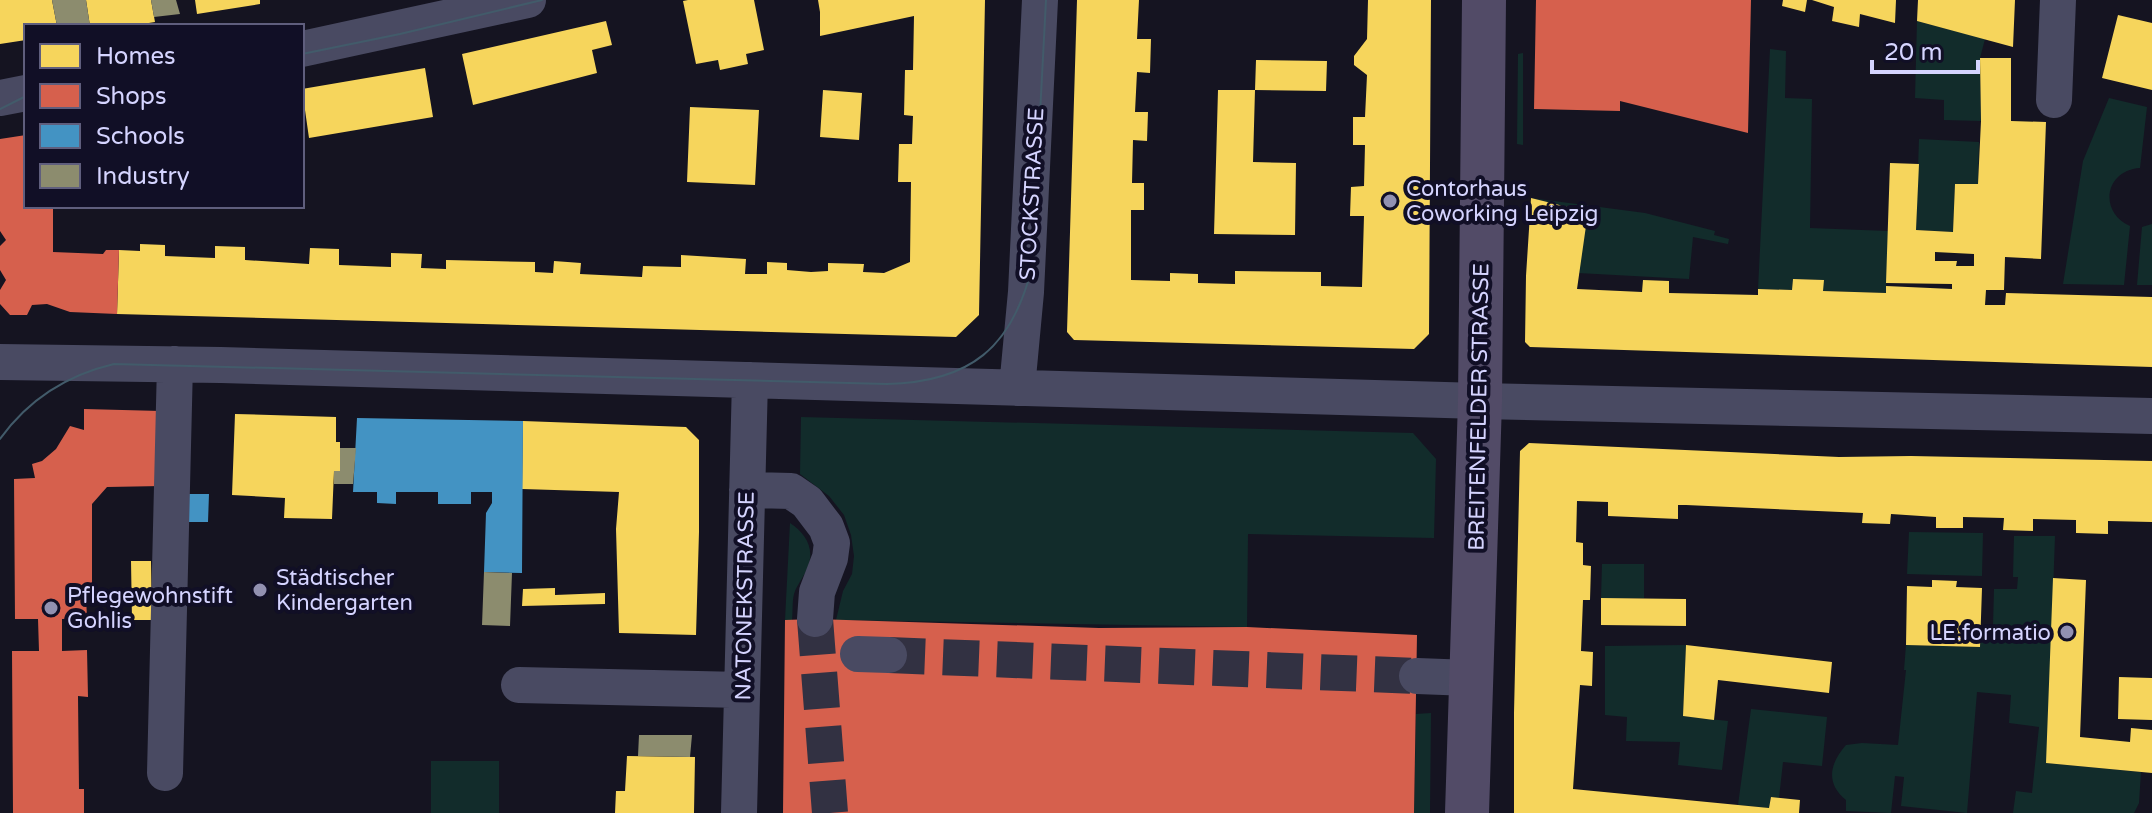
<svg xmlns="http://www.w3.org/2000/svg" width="2152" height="813" viewBox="0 0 2152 813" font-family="'Varela Round',sans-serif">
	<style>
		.green { fill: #122c2b }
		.homes { fill: #f6d55c; fill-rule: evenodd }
		.shops { fill: #d6604d }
		.schools { fill: #4393c3 }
		.industry { fill: #8c8c6e }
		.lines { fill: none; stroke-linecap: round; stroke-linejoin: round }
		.minor-tunnel { stroke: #323142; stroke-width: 36; stroke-dasharray: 36 18; stroke-linecap: butt }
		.minor { stroke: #494a62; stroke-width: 36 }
		.major { stroke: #524b67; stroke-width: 44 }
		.tram { stroke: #425b6a; stroke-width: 2 }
		.poi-dot { fill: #9291b1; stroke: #110f26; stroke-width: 3 }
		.labels { text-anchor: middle; stroke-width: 8; stroke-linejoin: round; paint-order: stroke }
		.poi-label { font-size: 22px; fill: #d5d4ff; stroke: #110f26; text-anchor: start }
		.street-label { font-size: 22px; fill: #d5d4ff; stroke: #110f26 }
	</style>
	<rect width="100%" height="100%" fill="#151421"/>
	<path class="green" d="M1917,21L1985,39L1980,58L1981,121L1944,120V100L1915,98Z
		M1770,49L1786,51L1785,98L1812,99L1810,228L1888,231L1886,293L1823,291V280L1793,279L1792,290L1758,289Z
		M1523,53V145L1517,144L1518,54Z
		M2109,98L2147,107L2140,168C2105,170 2098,212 2130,226L2124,285L2063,284L2083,161Z
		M1919,139L1979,142L1978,184H1955L1953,232L1916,230Z
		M1531,198L1645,213L1715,231L1714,235L1729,239L1728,244L1693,237L1689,279L1578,273L1588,212Z
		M2152,224V285H2137L2142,227Z
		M801,417L1413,433L1436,459L1434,538L1248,534L1247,627L836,620L843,591L852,574L854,556L851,535L844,515L829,496L800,474Z
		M790,523C805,533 815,548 808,566C805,576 797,584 794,594C792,602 793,611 792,620H785Z
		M1909,532L1983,533L1982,576L1907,574Z
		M2014,536H2055L2047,763L2141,772L2139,803L2134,813H2013L2016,791L2032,793L2039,727L2009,723L2011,695L1977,692L1967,813L1901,806L1904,777L1895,776L1891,813L1846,811V800C1825,783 1830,763 1846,745L1862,743L1898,745L1906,670H1904L1906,645L1980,647L1981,626H1993L1994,589H2017L2018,577H2013Z
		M1602,564H1644V598H1601Z
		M1686,645L1683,716L1728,721L1722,770L1678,765L1680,742L1626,741L1627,717L1605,715V646Z
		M1751,709L1827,717L1822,766L1783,762L1779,798L1771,797L1769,808L1738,805Z
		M1431,713L1430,813H1414L1416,714Z
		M431,761H499V813H431Z"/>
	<path class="homes" d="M0,0H52L57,26H26V40L0,44Z
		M86,0H151L155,22L130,26H90Z
		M195,0H260V4L197,14Z
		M688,0H754L764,50L746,54L748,64L720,70L718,60L696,64L683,1Z
		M818,0H985L979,315L956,337L117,314L119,250L140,251V244L165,245V256L215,258V246L245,247V260L309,264L310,248L339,249V265L391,267V253L422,254L421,268L446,269V260L535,262V272L553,273L554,261L581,263L580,274L642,277L643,266L681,267V255L746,259L745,274H767V262L787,263V270L811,272L828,271V263L864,264L863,272L884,273L910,262L911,182H898L899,144H912L913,116L904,115L905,70H913L914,16L820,36V12Z
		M1077,0H1139L1137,39H1151L1150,73L1137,72L1135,112H1148L1147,141L1133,140L1132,183H1144V210H1131V280L1170,281V273L1198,274V283L1235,284V271L1321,272V286L1362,287L1364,216H1350L1351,187L1364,186L1365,145H1353V117H1365L1367,75L1354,65V56L1367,39L1368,0H1431L1429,334L1414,349L1074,340L1067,332Z
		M1783,0H1807L1805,12L1782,6Z
		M1812,0H1896L1895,23L1860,14L1859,27L1832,21L1834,7Z
		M1918,0H2015L2013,47L1917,21Z
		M2118,15L2152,23V90L2102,78Z
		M606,21L612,45L592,50L597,73L473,105L462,54Z
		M1980,58H2011V121L2046,122L2041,259L2005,257L2004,290H1986L1985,305H2005L2006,293L2152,297V367L1530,347L1525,342L1526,276L1531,198L1588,212L1577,289L1642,292L1643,280L1669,281V293L1758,295V289L1792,290L1793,279L1824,280L1823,291L1886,293V286L1952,289V284L1886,283L1890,163L1919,164L1916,230L1953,232L1955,184H1978L1981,121ZM1935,252L1974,254V266H1956L1957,261H1935Z
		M1256,60L1327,61L1326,91L1255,90Z
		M425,68L433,117L309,138L302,89Z
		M823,90L862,93L859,140L820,137Z
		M1218,90H1255L1253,162L1296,163L1295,235L1214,234Z
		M690,107L759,110L755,185L687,182Z
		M235,414L336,417V442H340V471H334L332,519L284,518L285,498L232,495Z
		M523,421L686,427L699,440V532L696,635L619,633L616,529L619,492L522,489Z
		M1529,443L1839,457L1911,456L2152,461V522L2108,521V534L2076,533V520L2033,519V531L2003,530L2004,518L1963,517V528H1936V517L1891,514L1890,524L1862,523L1863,513L1686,505H1678V519L1608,516V502L1577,501L1576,542L1583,543V565L1591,566L1590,600H1583L1581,651L1593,652L1592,686L1580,685L1573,789L1769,808L1771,797L1800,800L1799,813H1514V713L1520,451Z
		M131,561H151L152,620H132Z
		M2053,578L2086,580L2080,737L2130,742L2131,728L2152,730V773L2046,763Z
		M1932,580L1957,581L1956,587L1982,588L1980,647L1906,645L1907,586L1932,587Z
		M555,588V595L605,593V604L522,606L523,589Z
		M1601,598L1686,599V626L1601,625Z
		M1686,645L1832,662L1829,693L1718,680L1714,720L1683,716Z
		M2119,677L2152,678V720L2118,719Z
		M627,756L695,757L694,813H615L616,791H625Z"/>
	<path class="shops" d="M1536,0H1751L1748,133L1620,101V111L1534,109Z
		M26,135V206H53V252L103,254L106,250H119L117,314L70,312L47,304L32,305L27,315H10L0,304V290L6,280L0,270V246L6,240L0,231V139Z
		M84,409L161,411L162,486L107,487L92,504V596L86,597L87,618L62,619V651L87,650L88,697L78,696L79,789H84V813H13L12,651H39L38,619H15L14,479L35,478L32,464L42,461L56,449L70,426L84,430Z
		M815,619L1099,628L1247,627L1417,635L1414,813H783L785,620Z"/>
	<path class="schools" d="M357,418L523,421L522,573L484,572L486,513L492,503V492H471V504H438V492H396V504L377,503V492H353Z
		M186,494H209L208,522H186Z"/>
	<path class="industry" d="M52,0H86L90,26H57Z
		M151,0H176L180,14L154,17Z
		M340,448H356L353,484H334V471H340Z
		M484,572L512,573L510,626L482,625Z
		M639,735H692L690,757L638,756Z"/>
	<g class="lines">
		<path class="minor-tunnel" d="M815,619L830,813
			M889,655L1417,676"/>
		<path class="minor" d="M302,49L528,0
			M0,98L26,93
			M2054,100L2058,0
			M0,362L221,365L1480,401L2152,416
			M1017,388L1026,292L1040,0
			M747,490L791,491L807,502L826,527L832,543L830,558L817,592L815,619
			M858,654L889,655
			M1417,676L1470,678
			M519,685L742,690
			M165,773L175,364
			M739,813L750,380"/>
		<path class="major" d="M1467,813L1480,401L1484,0"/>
		<path class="tram" d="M302,54L400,34L542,0
			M0,109L26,96
			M0,439C28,400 67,375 114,364L887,384C970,382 1012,348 1032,267L1046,0"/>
	</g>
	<g class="poi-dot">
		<circle cx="1390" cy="201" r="8"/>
		<circle cx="260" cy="590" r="8"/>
		<circle cx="51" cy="608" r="8"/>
		<circle cx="2067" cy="632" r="8"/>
	</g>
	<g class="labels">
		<g class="poi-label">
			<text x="1406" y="196">Contorhaus<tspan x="1406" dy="25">Coworking Leipzig</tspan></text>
			<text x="276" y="585">Städtischer<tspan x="276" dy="25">Kindergarten</tspan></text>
			<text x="67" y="603">Pflegewohnstift<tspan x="67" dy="25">Gohlis</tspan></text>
			<text x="2051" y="640" text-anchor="end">LE.formatio</text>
		</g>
		<g class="street-label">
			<text transform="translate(1031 194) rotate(-87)" y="8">STOCKSTRASSE</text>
			<text transform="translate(1478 407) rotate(-89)" y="8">BREITENFELDER STRASSE</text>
			<text transform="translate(744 596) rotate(-89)" y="8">NATONEKSTRASSE</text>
		</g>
	</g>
	<rect x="24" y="24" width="280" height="184" fill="#110f26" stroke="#5f5e7d" stroke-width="2"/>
	<rect x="40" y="44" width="40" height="24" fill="#f6d55c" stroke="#5f5e7d" stroke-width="2"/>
	<text x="96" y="64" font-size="24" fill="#d5d4ff">Homes</text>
	<rect x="40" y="84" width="40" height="24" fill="#d6604d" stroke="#5f5e7d" stroke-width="2"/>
	<text x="96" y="104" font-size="24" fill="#d5d4ff">Shops</text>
	<rect x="40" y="124" width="40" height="24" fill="#4393c3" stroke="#5f5e7d" stroke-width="2"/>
	<text x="96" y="144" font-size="24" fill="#d5d4ff">Schools</text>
	<rect x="40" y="164" width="40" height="24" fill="#8c8c6e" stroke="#5f5e7d" stroke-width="2"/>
	<text x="96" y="184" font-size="24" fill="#d5d4ff">Industry</text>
	<path d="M1872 60v12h106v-12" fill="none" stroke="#d5d4ff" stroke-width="4"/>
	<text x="1884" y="60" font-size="24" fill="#d5d4ff" stroke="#110f26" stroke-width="6" paint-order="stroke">20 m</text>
</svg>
